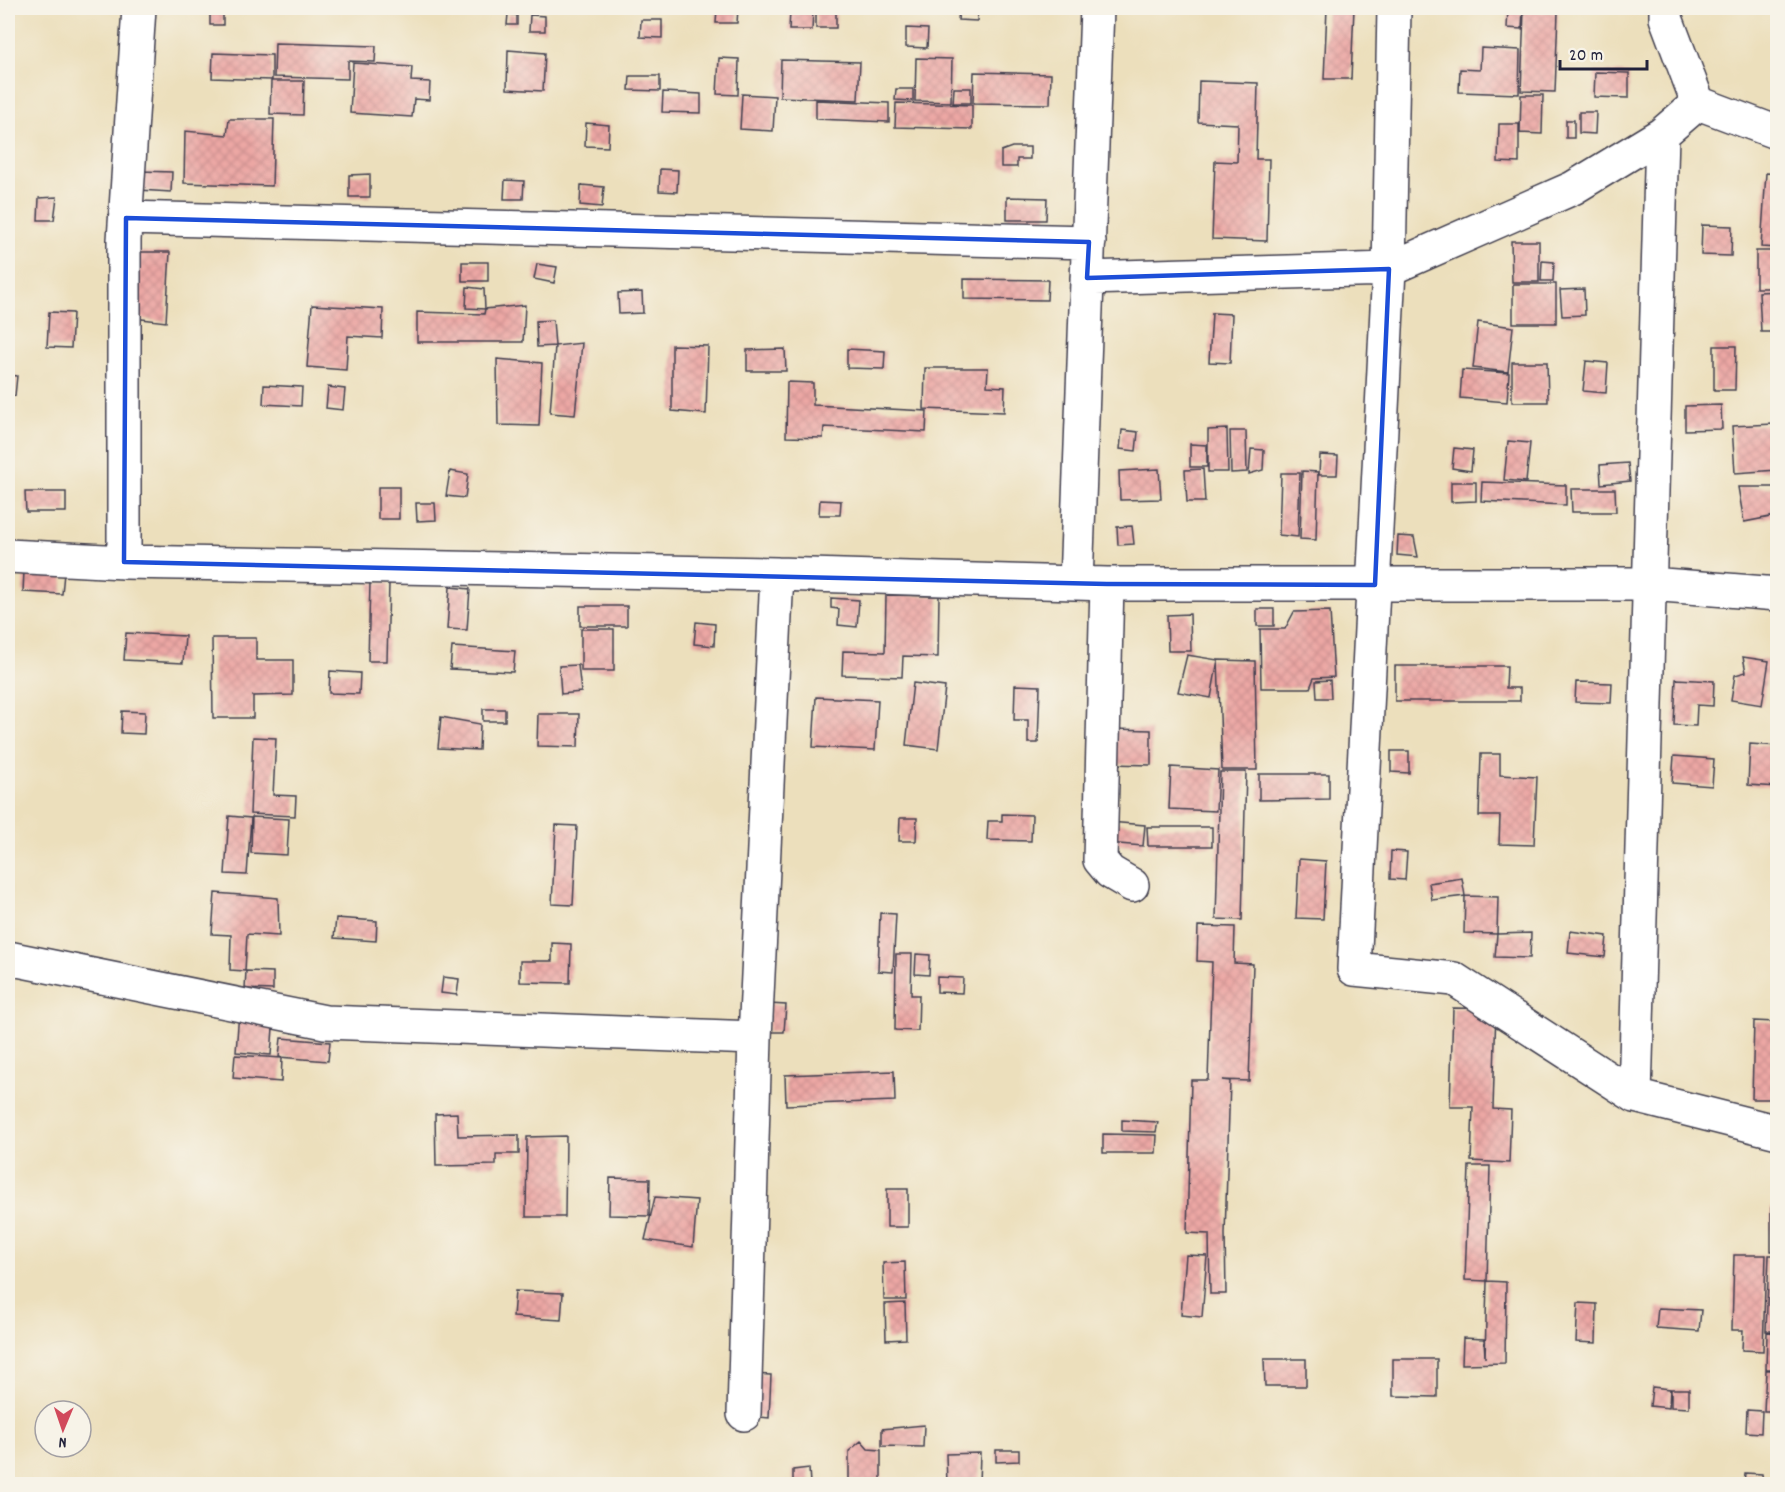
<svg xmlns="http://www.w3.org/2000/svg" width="1785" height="1492" viewBox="0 0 1785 1492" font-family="Dekko,sans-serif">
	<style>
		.building { fill: url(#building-cross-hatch) }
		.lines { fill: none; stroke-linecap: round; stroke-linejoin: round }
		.minor-casing { stroke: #403e4e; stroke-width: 36 }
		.minor { stroke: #fff; stroke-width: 33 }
		.marked { fill: none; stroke: #1d4ed8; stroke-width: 4.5; stroke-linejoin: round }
	</style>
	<defs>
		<pattern id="building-cross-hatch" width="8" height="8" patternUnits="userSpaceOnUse" patternTransform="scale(1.5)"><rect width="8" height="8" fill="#eca7a4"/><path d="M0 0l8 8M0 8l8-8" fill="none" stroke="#ca8f8e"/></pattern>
	</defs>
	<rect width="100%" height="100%" fill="#f7f3e8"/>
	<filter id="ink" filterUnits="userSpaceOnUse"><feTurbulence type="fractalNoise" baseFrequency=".0167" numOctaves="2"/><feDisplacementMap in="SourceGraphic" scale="12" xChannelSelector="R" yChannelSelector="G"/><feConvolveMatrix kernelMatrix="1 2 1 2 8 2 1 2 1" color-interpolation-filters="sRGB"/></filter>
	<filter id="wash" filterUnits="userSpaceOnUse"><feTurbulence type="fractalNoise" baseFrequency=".008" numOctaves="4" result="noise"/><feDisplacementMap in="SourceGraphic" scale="24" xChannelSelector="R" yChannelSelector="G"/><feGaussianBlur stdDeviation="1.35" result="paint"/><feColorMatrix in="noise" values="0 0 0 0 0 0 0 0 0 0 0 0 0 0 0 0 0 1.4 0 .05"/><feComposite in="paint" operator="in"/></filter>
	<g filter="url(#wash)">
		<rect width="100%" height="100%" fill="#ecdfbc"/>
		<g id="blocks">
			<path class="building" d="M210,8H223V25H210Z
				M486,8H509V10H486Z
				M717,8H738L737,23H716Z
				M959,8H978L977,21L958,20Z
				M1327,8H1354L1351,79H1324Z
				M1503,8H1523L1522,29L1507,28L1508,10L1503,9Z
				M790,10L813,11L812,30H789Z
				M816,11H836V28H816Z
				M1524,11L1558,12L1555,92L1521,91Z
				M508,14L517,15V25H507Z
				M530,15L545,16V31H529Z
				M641,20H662V38L640,37Z
				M906,28L928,29L927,48L906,47Z
				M275,43L376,46L375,62L348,61V79L274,77Z
				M1481,48L1520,50L1519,94L1459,92L1460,69L1480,70Z
				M508,50L545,53L543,91L507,89Z
				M213,53L272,55V80L212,78Z
				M719,58L739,59L738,95L717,94Z
				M916,58L952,59L951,102L915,101Z
				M781,60L860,62L858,100L780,97Z
				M353,63L412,67L411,81L430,82L429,100L414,99L412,117L350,113Z
				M974,72L1051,74L1050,104L973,103Z
				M1595,72L1629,73V98L1594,97Z
				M630,76H660V91L629,90Z
				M271,81H304L303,115L270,114Z
				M1199,81L1258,83L1256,159H1269L1267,241L1212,239L1215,161L1237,162L1238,124L1198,122Z
				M954,88H971V103H953Z
				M896,89H913V101L895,100Z
				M663,92L701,94V113L662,112Z
				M742,94L775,96L773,131L740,129Z
				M1521,95H1543L1542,134L1520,133Z
				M816,100L889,103V122L816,119Z
				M896,103L972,105V129L895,127Z
				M1579,112H1596L1595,134L1579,133Z
				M229,119H274L272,186L184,183L185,131L227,135Z
				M1566,120H1574V138H1566Z
				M586,123L609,125L608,147L585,146Z
				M1499,124H1519V163L1498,162Z
				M1012,147H1030V159H1017V167H1001V151Z
				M660,169L678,170L677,192L659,191Z
				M140,171L172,172L171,192L139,190Z
				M1766,173L1778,174V248L1761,247Z
				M370,174V197H349V175Z
				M505,180L524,181L523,199H504Z
				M581,185L604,187L602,207L580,205Z
				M57,197L54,220H38L39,198Z
				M1007,197L1047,198L1046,220H1007Z
				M1702,225L1732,226L1731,256L1701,255Z
				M1511,241H1539V282H1512Z
				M1756,251H1778V288H1756Z
				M137,252H170L166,322L134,318Z
				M1542,261L1554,262L1553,281H1541Z
				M462,262H488V281H462Z
				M537,264L557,267L554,283L534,279Z
				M964,279L1048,280L1047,300L964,299Z
				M1513,284H1556V323H1513Z
				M467,287L484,289L485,309L466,308Z
				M1584,289L1585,315L1562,316L1560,290Z
				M1778,291V332H1761L1759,292Z
				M642,292L643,313L619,314L618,293Z
				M312,305L383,309L382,338L348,336L346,370L307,367Z
				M525,305L523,342H417V312L484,314L485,309Z
				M49,312L73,313L71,348L47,347Z
				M1212,313L1232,314L1230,363L1209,362Z
				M553,320L555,346L582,343L575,415L550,413L555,346L537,347L536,321Z
				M1478,322L1513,327L1508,372L1473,368Z
				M672,345L708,346L706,414L672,411Z
				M1714,346H1736L1735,390H1714Z
				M785,349L786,371H747V350Z
				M847,349L885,351L884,369L847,368Z
				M497,359L542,363L539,426L498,425Z
				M1586,361L1608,363L1606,393L1583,391Z
				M1512,362H1547L1548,402H1512Z
				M925,368H988L987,386L1005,387L1004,412L924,409Z
				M1462,370L1509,373L1507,402L1460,398Z
				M8,375L17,376L15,396L8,395Z
				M787,382L813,383V405L927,411L926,432L824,427L823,438L786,437Z
				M264,385L302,387L301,406L263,404Z
				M328,387L345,389L343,410L326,408Z
				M1721,405L1722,429L1685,430V406Z
				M1774,424L1777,470L1735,473L1732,426Z
				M1227,429L1228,472H1208V430Z
				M1122,430L1138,432L1136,451L1120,449Z
				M1230,431H1246L1247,472L1231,473Z
				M1508,441L1530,443L1526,482L1504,480Z
				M1190,444L1207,445V467H1190Z
				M1454,448L1473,450L1471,471L1452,468Z
				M1251,449L1264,450L1263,470L1249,474Z
				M1320,455L1338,456L1337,475H1319Z
				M1628,463L1630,481L1601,484L1600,465Z
				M1159,469L1161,499L1120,500L1119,471Z
				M1203,469L1205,502H1187L1185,470Z
				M450,471L468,474L465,498L446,496Z
				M1302,471L1318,472L1316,540L1300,539Z
				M1281,473H1300L1298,537L1279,535Z
				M1451,482H1476V501L1451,502Z
				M1482,482L1566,485V505L1481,501Z
				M378,487H399V519H378Z
				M1738,487H1778L1775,516L1744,522Z
				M1571,489H1615L1616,512H1572Z
				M25,492H66V512H26Z
				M820,500L841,501L840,515H819Z
				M416,503H435L436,520L417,521Z
				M1132,526L1134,544L1118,545L1117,527Z
				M1398,536L1414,537L1418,557L1397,555Z
				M24,571L64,573L62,594L23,592Z
				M370,583H389L387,661H368Z
				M450,587L470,589L467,630L447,629Z
				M886,595L939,596L938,657L903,656L902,677L842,675L843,651L885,652Z
				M831,598L859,600L857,627L838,625L839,609L831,608Z
				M580,606H627V626H580Z
				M1257,609H1274V626H1257Z
				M1330,611L1334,677L1314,678L1310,688H1261L1260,629H1285L1294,612Z
				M1190,614L1191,651H1168L1167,615Z
				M696,622L715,624L714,646L694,644Z
				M581,629H614V671H581Z
				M126,633L185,636L183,663L124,660Z
				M212,638H256V660H293V695L253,696V718H213Z
				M452,647L515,651L513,672L450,669Z
				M1187,655L1218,660L1211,698L1178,692Z
				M1743,657L1769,661L1762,705L1731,700L1735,675L1746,672Z
				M1218,660L1255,661L1257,770H1222Z
				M578,665L581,692L561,694L559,666Z
				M1395,666H1507L1506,688H1520V701H1395Z
				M330,671L360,673L359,694L329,693Z
				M1676,679L1714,681L1713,706L1697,705L1696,726L1674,725Z
				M1330,680L1331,698H1317L1316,681Z
				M1576,682L1612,683L1611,703L1575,702Z
				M913,683L945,687L938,749L906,745Z
				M1015,685L1040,686L1038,743H1028V720H1014Z
				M816,697L878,700L875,750L813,747Z
				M483,709H505V721H483Z
				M122,711L145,712L144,734L121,733Z
				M538,714H579L578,747L537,746Z
				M441,717L480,724L479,750L438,748Z
				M1112,729L1151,730V765L1111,764Z
				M253,737L276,738L273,795L296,796L295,816L250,814Z
				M1750,744L1778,746V787L1748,785Z
				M1391,751H1409V773L1391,772Z
				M1481,754H1500V775L1537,777L1534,845L1499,844L1500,816H1479Z
				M1674,756L1714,759L1712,786L1672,783Z
				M1171,767L1218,770L1216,811L1169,809Z
				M1220,772H1246L1242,920L1216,919Z
				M1259,774H1329V799L1259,800Z
				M1002,814L1032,815L1031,841L987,840L988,821H1002Z
				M229,816L251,818L247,875L225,874Z
				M252,817L289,819L287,855L251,853Z
				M900,818H917L916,841H899Z
				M1109,822L1145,825L1143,846L1107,843Z
				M556,825L577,826L573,905L552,904Z
				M1147,827H1212V846H1148Z
				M1391,851L1407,852L1405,880L1390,879Z
				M1299,859L1326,861L1323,919L1296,918Z
				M1462,878L1465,896L1432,900L1429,883Z
				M215,893L278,898L279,936L247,934L245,971L230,970L231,935L212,934Z
				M1465,896L1498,897L1497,934L1464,933Z
				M880,913L896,914L893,972L878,971Z
				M336,918L377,921L376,941L334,938Z
				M1198,926L1235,927L1234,963L1253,964L1249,1081L1222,1080L1230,1081L1225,1234L1226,1294H1210L1209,1234L1187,1233L1191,1080H1208L1212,962L1197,961Z
				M1570,931L1607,936L1605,957L1568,953Z
				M1531,933L1530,958L1495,957L1497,934Z
				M552,943L571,944L570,983L520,982V961H552Z
				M896,954H912L911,995H919L918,1031L895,1030Z
				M916,954L930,955L929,975L915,974Z
				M246,971L273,972V990L245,989Z
				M443,977L459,979L457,995L441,993Z
				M937,977L963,978L962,993L937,992Z
				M769,1004L786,1005L784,1032H768Z
				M1453,1008L1496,1009L1493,1109L1511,1110L1509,1163L1471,1161L1473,1107H1450Z
				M239,1012L274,1014L271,1055L236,1052Z
				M1754,1021L1775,1022L1774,1099H1752Z
				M281,1038L330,1042L328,1061L279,1057Z
				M235,1055L282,1058L281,1082L233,1078Z
				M894,1071L895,1101L786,1105L785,1075Z
				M1774,1099H1778V1118H1773Z
				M457,1113L458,1136L519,1135V1154H496V1165L436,1166L435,1114Z
				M1122,1120L1158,1122L1156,1132L1122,1131Z
				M1103,1134L1157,1135L1156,1153H1103Z
				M566,1136L565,1217H526L527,1137Z
				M1469,1166H1490L1487,1281L1465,1280Z
				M610,1178L650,1179L649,1216L609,1215Z
				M887,1189H908V1227H887Z
				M655,1197L697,1200L693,1247L645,1240Z
				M1771,1208H1778V1251H1771Z
				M1186,1255L1207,1256L1202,1317L1181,1315Z
				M1734,1255H1766L1763,1351L1742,1350L1743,1330H1732Z
				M1769,1255H1778V1331H1766Z
				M905,1262L906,1300H884L883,1263Z
				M1487,1281L1506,1282L1505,1363L1462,1364L1463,1338L1484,1339L1485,1358Z
				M515,1291L563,1293L561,1320L513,1317Z
				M905,1303L906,1339L886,1340L885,1304Z
				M1578,1303L1597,1304L1596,1343L1576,1342Z
				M1658,1308L1701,1310L1699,1331L1656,1328Z
				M1767,1332L1778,1333V1369H1766Z
				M1264,1359H1306V1386H1265Z
				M1393,1359H1437V1397L1393,1396Z
				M1766,1370H1778V1411H1764Z
				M752,1374L771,1375L769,1418L750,1416Z
				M1652,1387L1670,1389L1669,1408L1650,1406Z
				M1671,1389H1689V1408L1671,1407Z
				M1747,1410L1762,1411L1761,1433L1746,1432Z
				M924,1425L923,1447L882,1446V1429Z
				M861,1441L868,1449L881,1450V1484H849V1451Z
				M996,1450H1019V1461L996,1462Z
				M980,1453L979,1484H947L946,1454Z
				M809,1468L810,1484H793V1470Z
				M1745,1473L1762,1474L1763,1484H1744Z"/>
		</g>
	</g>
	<g filter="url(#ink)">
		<use href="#blocks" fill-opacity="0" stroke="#403e4e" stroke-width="1.5"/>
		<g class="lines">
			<g class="minor-casing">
				<path id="minor" d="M1394,8L1389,269L1354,969L1454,979L1635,1096
					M1666,8V18L1698,103L1778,133
					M1662,134L1635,1096L1778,1132
					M126,218L1089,242
					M1087,278L1389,269L1573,188L1662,134L1698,103
					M8,556L124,562L777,574L1107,584H1650L1778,594
					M124,562V240L139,8
					M1076,583L1097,8
					M1107,584L1100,860L1110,872L1132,885
					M8,958L325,1022L755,1038
					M744,1414L755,1038L777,574"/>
			</g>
			<use href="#minor" class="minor"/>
		</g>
	</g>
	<path class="marked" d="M126,218L1089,242L1087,278L1389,269L1375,585L1107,584L124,562Z"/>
	<rect width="1785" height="1492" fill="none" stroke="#f7f3e8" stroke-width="30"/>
	<g transform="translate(63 1429) rotate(182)"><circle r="28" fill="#f7f3e8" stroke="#a29fa3" stroke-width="1.5"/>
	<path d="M0-4.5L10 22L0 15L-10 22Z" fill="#d1495b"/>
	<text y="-9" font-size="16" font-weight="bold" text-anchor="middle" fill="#22223b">N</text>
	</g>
	<path d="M1560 60v9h87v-9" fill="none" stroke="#22223b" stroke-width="3"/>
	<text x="1569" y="60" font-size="18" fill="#22223b" stroke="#f7f3e8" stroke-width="4.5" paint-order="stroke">20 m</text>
</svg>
